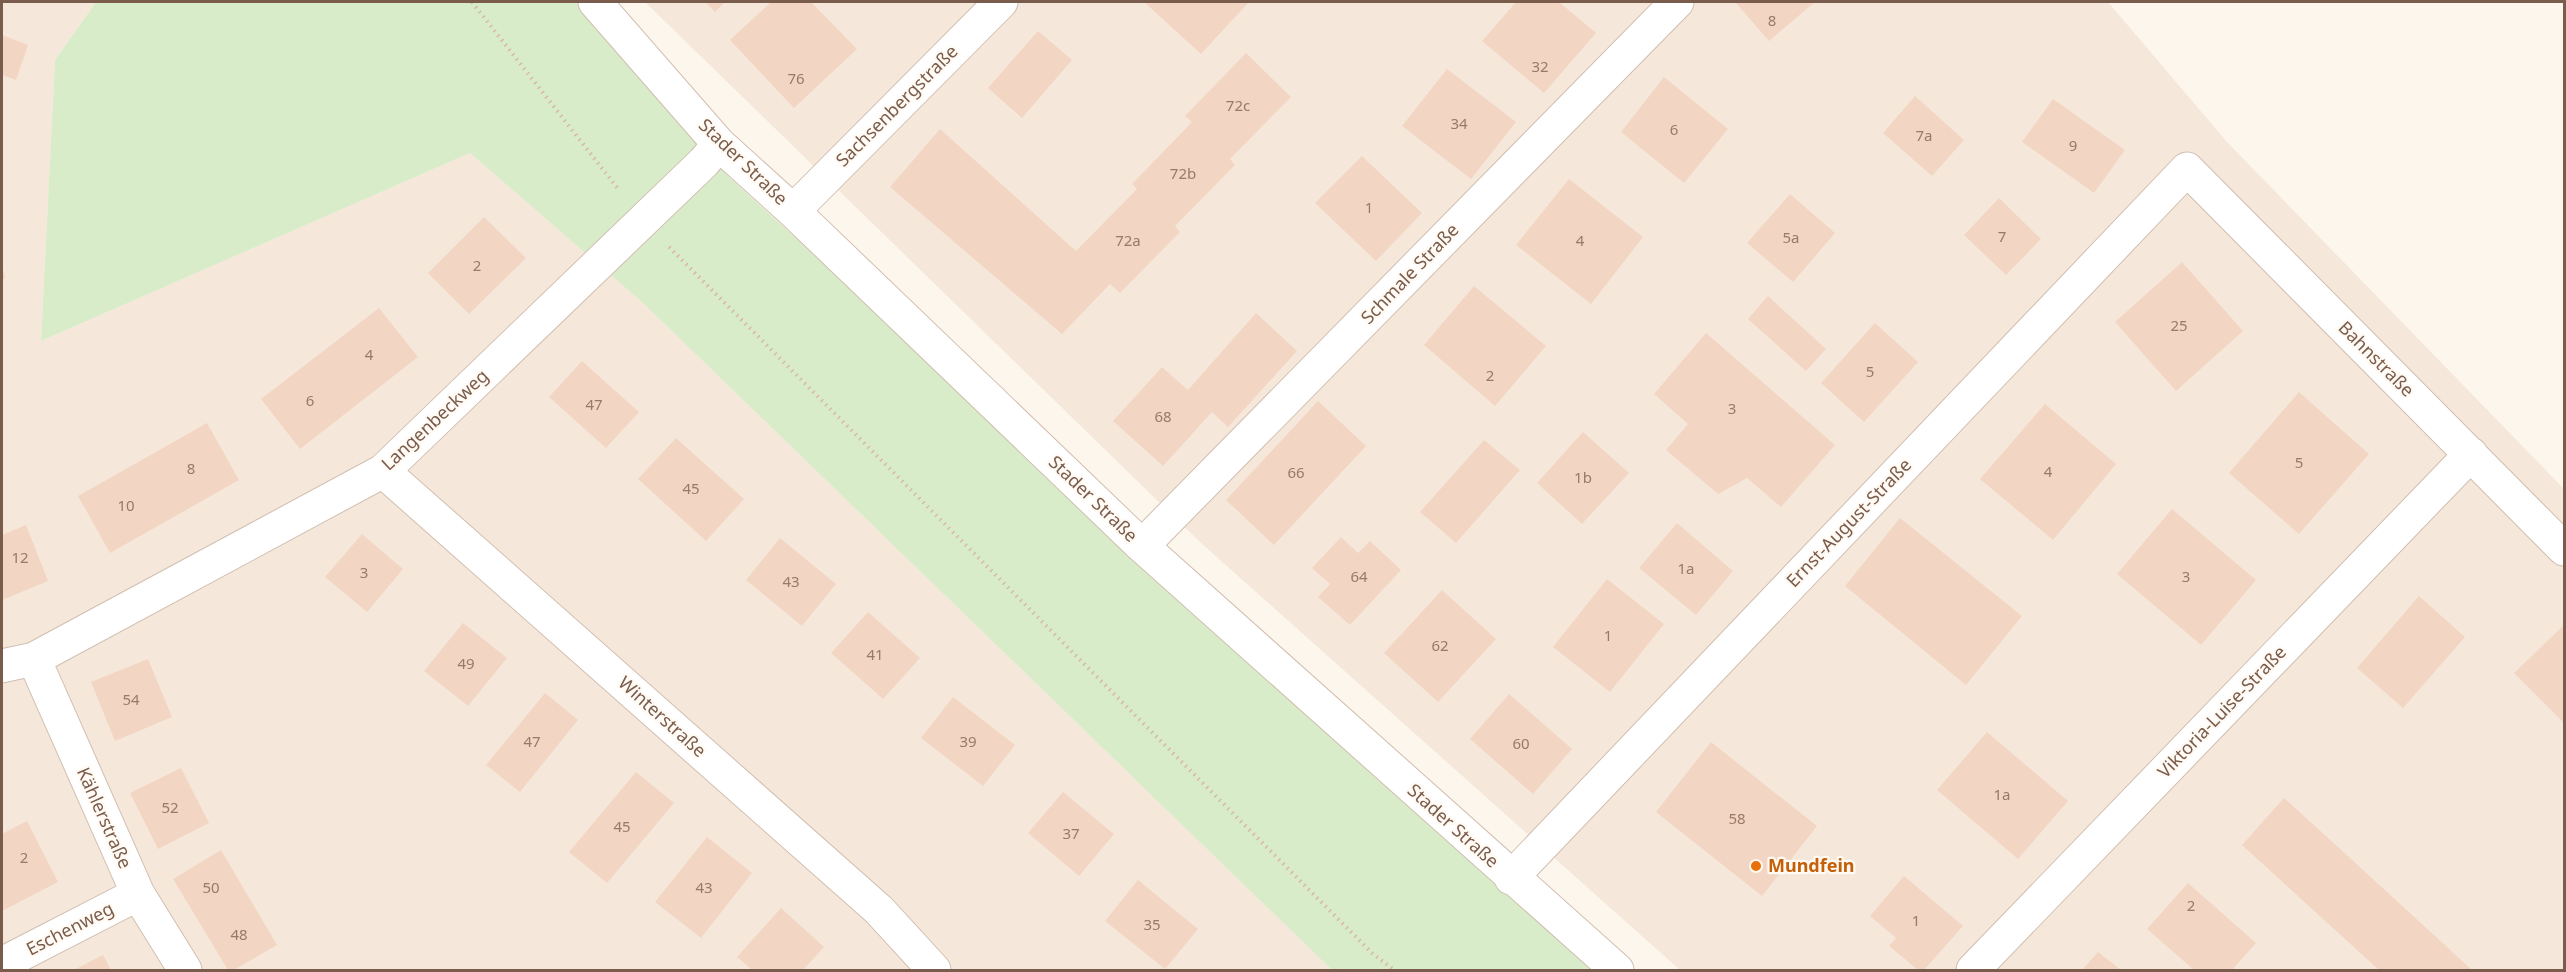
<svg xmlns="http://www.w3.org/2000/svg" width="2566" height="972" viewBox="0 0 2566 972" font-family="'Noto Sans',sans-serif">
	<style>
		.residential { fill: #f5e8da }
		.green { fill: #d8ecc9 }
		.building { fill: #f3d5c3 }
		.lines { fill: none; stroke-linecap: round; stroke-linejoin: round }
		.minor-casing { stroke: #d1beb0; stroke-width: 35 }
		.path { stroke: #d9b8a5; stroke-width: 4; stroke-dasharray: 1.5 4.5; stroke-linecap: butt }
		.minor { stroke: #fff; stroke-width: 33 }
		.food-dot { fill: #e8710a; stroke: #fffaf3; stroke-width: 2 }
		.labels { text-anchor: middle; stroke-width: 4.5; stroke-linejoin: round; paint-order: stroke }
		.number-label { font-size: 15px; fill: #987a6a }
		.street-label { font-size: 18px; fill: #7a5c4d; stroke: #fffaf3 }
		.food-label { font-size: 18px; font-weight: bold; fill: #c56008; stroke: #fffaf3; text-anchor: start }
	</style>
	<rect width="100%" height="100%" fill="#fdf6ec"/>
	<path class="residential" d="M2,2H96L55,60L41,341L470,153L643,303L1332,970H2Z
		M645,2H2108L2227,142L2564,489V970H1680L1201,543Z"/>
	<path class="green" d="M96,2H577L729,177L1595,970H1332L643,303L470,153L41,341L55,60Z"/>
	<path class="building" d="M705,2H725L715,12Z
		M771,2H811L857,49L794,108L730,40Z
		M1144,2H1247L1248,3L1201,54Z
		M1516,2H1559L1596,33L1544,93L1482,41Z
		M1735,2H1815L1769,41Z
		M1038,31L1072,60L1022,118L988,88Z
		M2,35L28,45L16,80L2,75Z
		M1246,53L1291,97L1230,159L1235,165L1175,226L1180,232L1120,293L1110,284L1062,334L890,187L940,129L1076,251L1137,189L1132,184L1192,122L1185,116Z
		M1447,69L1516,122L1471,179L1402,126Z
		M1664,77L1728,129L1684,183L1621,132Z
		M1915,96L1964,140L1932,176L1883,133Z
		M2053,99L2125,150L2094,193L2022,142Z
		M1362,156L1422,213L1376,261L1315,203Z
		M1569,179L1643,237L1591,304L1516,245Z
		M1790,194L1835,233L1793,282L1747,243Z
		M1999,198L2041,239L2006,275L1964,235Z
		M484,217L526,258L469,314L428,273Z
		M2182,262L2243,331L2176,391L2115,322Z
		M2,265L5,279H2Z
		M1474,286L1546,346L1495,406L1424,345Z
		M1768,296L1826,349L1806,371L1748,319Z
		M379,308L418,357L300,449L261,399Z
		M1256,313L1297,351L1228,427L1212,412L1163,466L1113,421L1162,367L1188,390Z
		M1875,323L1918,362L1864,422L1821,383Z
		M1706,333L1835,445L1781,507L1747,478L1718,494L1666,450L1688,424L1654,394Z
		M582,361L639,412L606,448L549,397Z
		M2299,392L2369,454L2299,534L2229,473Z
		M1318,401L1366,446L1274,545L1226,500Z
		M2045,404L2116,464L2053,540L1980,479Z
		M207,423L239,480L110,553L78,496Z
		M1583,432L1629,473L1582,524L1537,483Z
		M676,438L744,499L706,541L638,479Z
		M1484,440L1520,470L1456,543L1420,512Z
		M2172,509L2256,580L2201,645L2117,574Z
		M1900,518L2022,616L1966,685L1845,586Z
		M1677,523L1733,571L1696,615L1639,568Z
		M26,525L48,581L2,600V535Z
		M362,534L403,569L367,612L325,577Z
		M1341,537L1358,553L1370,541L1401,570L1350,625L1318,597L1330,584L1312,568Z
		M780,538L836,584L802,626L746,580Z
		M1607,579L1664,624L1610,692L1553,647Z
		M1442,590L1496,639L1438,702L1384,653Z
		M2419,596L2465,637L2403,708L2357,668Z
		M868,612L920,658L883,699L831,653Z
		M463,623L507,658L468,706L424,671Z
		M2563,626L2564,627V723L2514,673Z
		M148,659L172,717L115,741L91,682Z
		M545,693L578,720L520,792L486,765Z
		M1509,694L1572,749L1533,794L1470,739Z
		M953,697L1015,745L983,786L921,738Z
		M1987,732L2068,801L2018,859L1937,790Z
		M1711,742L1817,826L1762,896L1656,812Z
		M181,768L209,823L158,849L130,793Z
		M636,772L674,803L607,883L569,852Z
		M1063,792L1114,834L1079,876L1028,833Z
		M2284,798L2338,847L2472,970H2379L2242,845Z
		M27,821L58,882L2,911V834Z
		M707,837L752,873L701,938L655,902Z
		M221,850L277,945L234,970H228L173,879Z
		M1904,876L1963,926L1924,970H1918L1889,946L1896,938L1870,916Z
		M1138,880L1198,929L1165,969L1105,921Z
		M2188,883L2256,943L2232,970H2194L2147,929Z
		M781,908L824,947L803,970H752L737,957Z
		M2098,952L2121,970H2082Z
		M103,955L111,970H74Z"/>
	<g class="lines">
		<g class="minor-casing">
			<path id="minor" d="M595,2L719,144L793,211L1142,546L1617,970
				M793,211L1001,2
				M383,471L879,910L934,970
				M1142,546L1677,2
				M34,659L138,894L185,970
				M2,666L34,659L383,471L704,162L719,144
				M1511,878L2187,169L2564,549
				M2,964L138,894
				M1973,970L2471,454"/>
		</g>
		<path class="path" d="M472,2L619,190
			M669,247L1372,953L1394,970"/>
		<use href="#minor" class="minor"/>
	</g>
	<circle class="food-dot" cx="1756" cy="866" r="6"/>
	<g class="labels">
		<g class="number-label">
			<text x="1772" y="26">8</text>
			<text x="1540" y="72">32</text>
			<text x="796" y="84">76</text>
			<text x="1238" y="111">72c</text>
			<text x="1459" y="129">34</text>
			<text x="1674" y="135">6</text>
			<text x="1924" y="141">7a</text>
			<text x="2073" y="151">9</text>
			<text x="1183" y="179">72b</text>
			<text x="1369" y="213">1</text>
			<text x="2002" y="242">7</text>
			<text x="1791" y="243">5a</text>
			<text x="1128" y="246">72a</text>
			<text x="1580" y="246">4</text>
			<text x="477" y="271">2</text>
			<text x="2179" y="331">25</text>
			<text x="369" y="360">4</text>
			<text x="1870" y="377">5</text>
			<text x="1490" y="381">2</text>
			<text x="310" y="406">6</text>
			<text x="594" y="410">47</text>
			<text x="1732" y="414">3</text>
			<text x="1163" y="422">68</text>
			<text x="2299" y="468">5</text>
			<text x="191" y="474">8</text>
			<text x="2048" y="477">4</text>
			<text x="1296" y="478">66</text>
			<text x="1583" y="483">1b</text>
			<text x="691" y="494">45</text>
			<text x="126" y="511">10</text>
			<text x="20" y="563">12</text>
			<text x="1686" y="574">1a</text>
			<text x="364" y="578">3</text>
			<text x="1359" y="582">64</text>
			<text x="2186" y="582">3</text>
			<text x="791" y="587">43</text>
			<text x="1608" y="641">1</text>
			<text x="1440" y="651">62</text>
			<text x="875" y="660">41</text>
			<text x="466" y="669">49</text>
			<text x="131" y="705">54</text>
			<text x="532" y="747">47</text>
			<text x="968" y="747">39</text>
			<text x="1521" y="749">60</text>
			<text x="2002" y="800">1a</text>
			<text x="170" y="813">52</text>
			<text x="1737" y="824">58</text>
			<text x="622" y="832">45</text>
			<text x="1071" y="839">37</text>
			<text x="24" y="863">2</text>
			<text x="211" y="893">50</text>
			<text x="704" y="893">43</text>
			<text x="2191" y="911">2</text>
			<text x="1916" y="926">1</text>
			<text x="1152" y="930">35</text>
			<text x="239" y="940">48</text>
		</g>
		<g class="street-label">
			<text transform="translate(897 106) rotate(-45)" y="6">Sachsenbergstraße</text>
			<text transform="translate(743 162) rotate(44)" y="6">Stader Straße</text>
			<text transform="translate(1410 274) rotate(-46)" y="6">Schmale Straße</text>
			<text transform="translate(2376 359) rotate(45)" y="6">Bahnstraße</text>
			<text transform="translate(435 420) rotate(-43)" y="6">Langenbeckweg</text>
			<text transform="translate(1093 499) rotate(44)" y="6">Stader Straße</text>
			<text transform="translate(1849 523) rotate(-46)" y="6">Ernst-August-Straße</text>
			<text transform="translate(2222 712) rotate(-46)" y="6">Viktoria-Luise-Straße</text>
			<text transform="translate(662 717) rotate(42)" y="6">Winterstraße</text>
			<text transform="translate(104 818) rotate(66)" y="6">Kählerstraße</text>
			<text transform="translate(1453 826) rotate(42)" y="6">Stader Straße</text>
			<text transform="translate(70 929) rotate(-27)" y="6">Eschenweg</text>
		</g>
		<g class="food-label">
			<text x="1768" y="872">Mundfein</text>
		</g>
	</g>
	<rect width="2566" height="972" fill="none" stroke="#7a5c4d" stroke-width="6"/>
</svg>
